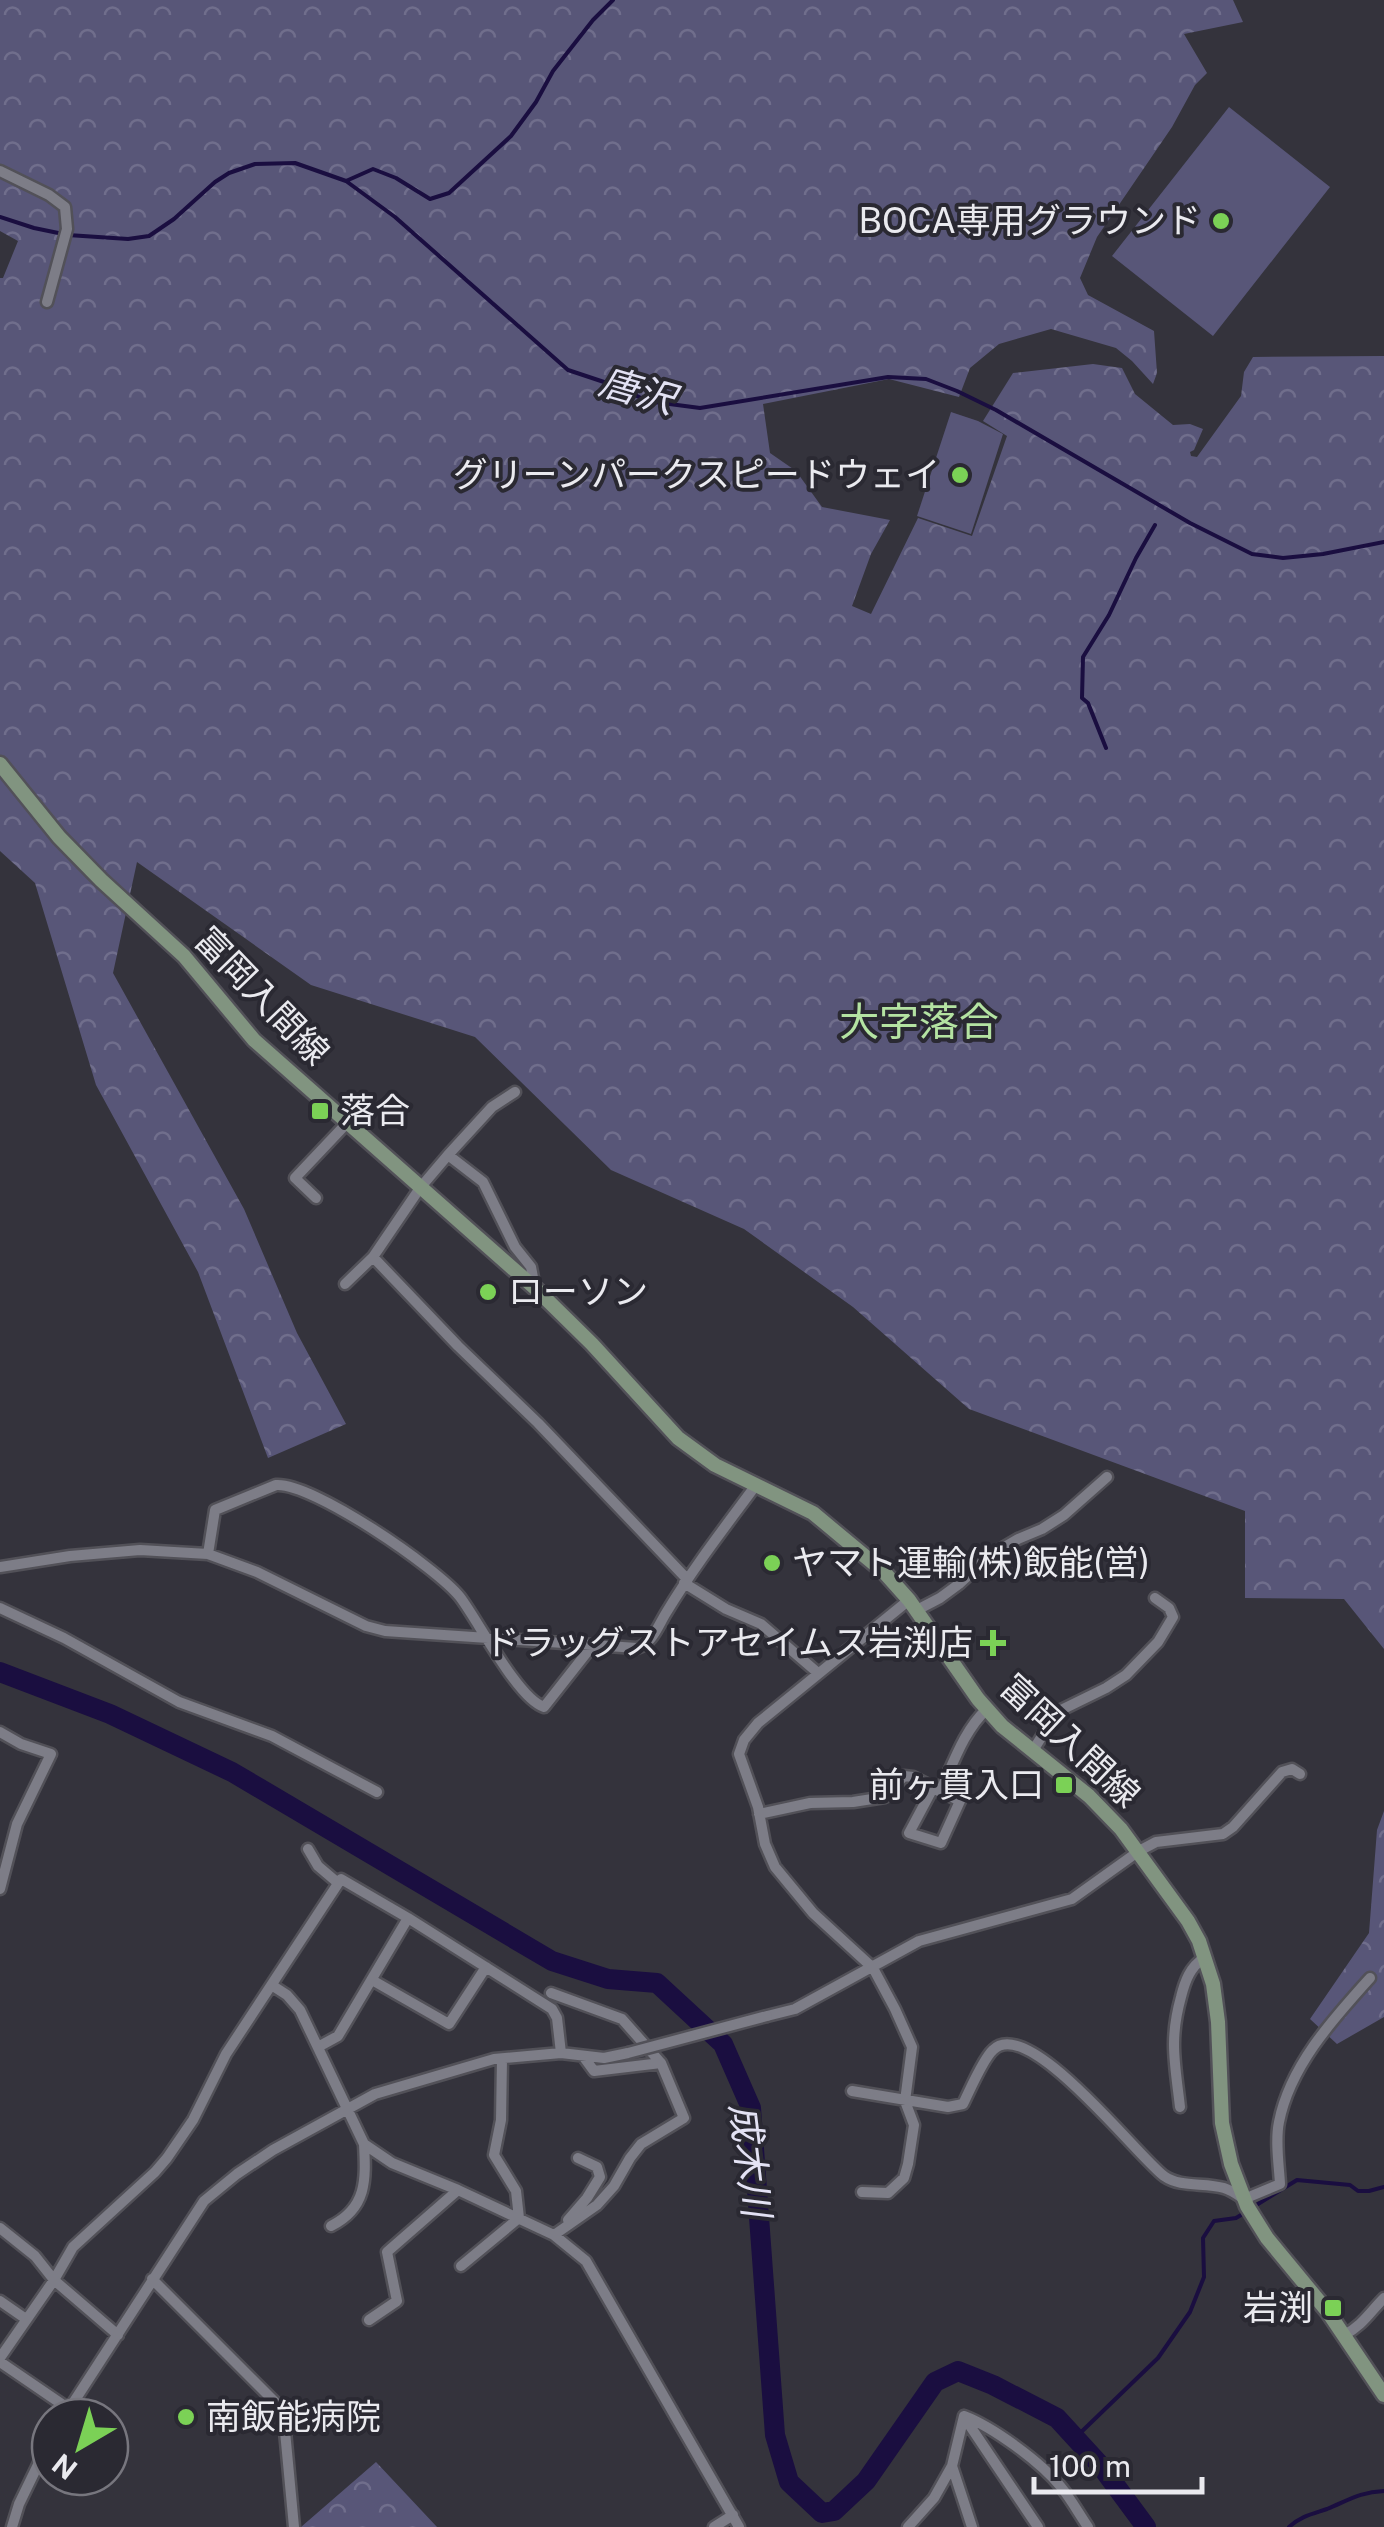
<svg xmlns="http://www.w3.org/2000/svg" width="1384" height="2527" viewBox="0 0 1384 2527" font-family="'Public Sans','Noto Sans JP',sans-serif">
	<style>
		.grass { fill: #585678 }
		.forest { fill: url(#forest-crowns) }
		.lines { fill: none; stroke-linecap: round; stroke-linejoin: round }
		.stream { stroke: #1a0e40; stroke-width: 4 }
		.river { stroke: #1a0e40; stroke-width: 20 }
		.street-casing { stroke: #525158; stroke-width: 15 }
		.secondary-casing { stroke: #525158; stroke-width: 19 }
		.street { stroke: #7d7d87; stroke-width: 10 }
		.secondary { stroke: #819480; stroke-width: 14 }
		.street-bridge-casing { stroke: #525158; stroke-width: 15; stroke-linecap: butt }
		.street-bridge { stroke: #7d7d87; stroke-width: 10 }
		.poi-dot { fill: #7bd156; stroke: #2a2932; stroke-width: 4 }
		.labels { text-anchor: middle; stroke-width: 8; stroke-linejoin: round; paint-order: stroke }
		.poi-label { font-size: 35px; fill: #eaeaef; stroke: #2a2932; text-anchor: end }
		.street-label { font-size: 35px; fill: #eaeaef; stroke: #2a2932 }
		.water-label { font-size: 38px; font-style: italic; fill: #e3e2f4; stroke: #2a2932 }
		.quarter-label { font-size: 40px; fill: #b4e3a2; stroke: #2a2932 }
	</style>
	<defs>
		<pattern id="forest-crowns" width="20" height="18" patternUnits="userSpaceOnUse" patternTransform="scale(2.5)"><rect width="20" height="18" fill="#585678"/><path d="M2 6a3 3 0 1 1 6 0M12 15a3 3 0 1 1 6 0" fill="none" stroke="#706e8c"/></pattern>
	</defs>
	<rect width="100%" height="100%" fill="#34333c"/>
	<path class="grass" d="M1229,107L1330,187L1213,336L1112,256Z
		M951,412L978,421L1003,434L971,534L917,516Z"/>
	<path class="forest" d="M0,0H1233L1243,22L1184,34L1207,73L1195,85L1172,127L1097,237L1080,278L1088,295L1154,331L1157,373L1153,384L1132,361L1116,348L1051,329L999,344L970,368L959,397L889,379L763,404L770,453L796,471L822,507L890,520L871,554L852,606L871,614L918,518L972,536L1007,436L983,421L1013,373L1093,364L1122,368L1135,394L1173,425L1190,424L1203,429L1194,450L1190,452L1191,456L1197,457L1241,396L1244,372L1253,357L1384,356V1649L1344,1599L1245,1598V1511L969,1409L853,1307L744,1229L611,1170L475,1037L311,985L137,862L113,973L244,1209L297,1333L346,1424L268,1458L198,1272L96,1085L35,883L0,851V278H3L18,241L0,231Z
		M1384,1811V2017L1337,2044L1310,2019L1369,1933L1377,1830Z
		M376,2462L437,2527H301Z"/>
	<g class="lines">
		<path class="stream" d="M346,181L373,169L396,178L430,199L449,193L511,136L536,102L553,71L593,20L613,0
			M0,217L34,228L68,235L128,239L149,236L174,219L215,182L229,173L255,164L295,163L346,181L395,217L568,370L619,387L647,401L700,408L888,377L926,379L957,391L996,410L1190,523L1252,554L1283,558L1323,554L1384,542
			M1106,748L1088,703L1082,698L1083,657L1109,615L1136,558L1155,525
			M1258,2204L1297,2180L1350,2185L1358,2191H1369L1384,2187
			M1075,2438L1158,2358L1190,2312L1204,2277L1203,2238L1214,2221L1236,2218L1241,2215
			M1289,2527C1301,2516 1312,2514 1327,2509C1349,2500 1360,2492 1384,2491"/>
		<path class="river" d="M0,1672L110,1714L232,1772L552,1961L608,1979L657,1983L723,2044L751,2108L775,2435L789,2482L822,2513L834,2511L866,2481L935,2382L958,2371L993,2385L1057,2418L1101,2466L1146,2527"/>
		<g class="street-casing">
			<path id="street" d="M0,171L49,195L65,207L67,229L47,302
				M448,1155L483,1182L515,1247L531,1267L535,1288
				M316,1198L295,1178L347,1123
				M373,1257L458,1346L538,1423L687,1579
				M345,1284L373,1257L420,1188L448,1155L492,1107L515,1092
				M208,1554L215,1510L276,1485C312,1482 437,1568 460,1597C479,1622 518,1699 544,1707L592,1646
				M0,1567L70,1556L140,1550L208,1554L257,1572L366,1626L385,1631L637,1648C652,1644 658,1626 666,1613C693,1568 725,1527 756,1485
				M684,1583L726,1609L761,1624L818,1673
				M0,1608L64,1638L179,1702L272,1736L377,1792
				M917,1610L940,1598L959,1584L989,1556L1018,1539L1042,1529L1064,1515L1107,1477
				M0,1732L21,1744L51,1754L17,1824L0,1889
				M1032,1752L1057,1712L1106,1688L1126,1675L1158,1642L1173,1617L1169,1608L1155,1598
				M940,1792C953,1764 964,1730 987,1709
				M759,1814L810,1803L853,1802L885,1797L904,1776L913,1777L960,1801L941,1843L909,1833L933,1788
				M308,1849L318,1866L338,1883
				M372,1980L449,2024L486,1967
				M273,1986L287,1995L300,2010L364,2144L392,2163L458,2190L554,2235L586,2261L739,2527
				M551,1993L622,2019L661,2063
				M767,2016L795,2009L919,1941L1072,1899L1139,1851L1156,1842L1223,1834L1233,1827L1282,1772L1292,1769L1300,1774
				M318,2047L338,2036L408,1918
				M852,2091L948,2107L963,2104C970,2090 983,2059 993,2050C1028,2014 1137,2156 1164,2176C1181,2188 1204,2182 1224,2188C1231,2190 1238,2195 1244,2199L1280,2184C1279,2165 1275,2141 1279,2122C1290,2066 1333,2019 1370,1978
				M1180,2107C1175,2063 1169,2040 1181,1997C1185,1981 1190,1967 1204,1958
				M862,2192L888,2193L904,2178L908,2164L914,2125L905,2101L912,2047L895,2009L873,1968L813,1913L775,1867L765,1844L758,1807L739,1754L744,1740L758,1723L909,1600
				M568,2220L587,2198L600,2177L597,2167L578,2158
				M331,2226C367,2208 366,2180 364,2144
				M0,2228L35,2256L54,2280L118,2335
				M554,2235L597,2205L614,2186L630,2158L641,2144L684,2118L661,2063L594,2071L583,2056
				M461,2266L519,2218L516,2191L494,2155L501,2120L502,2059
				M152,2279L283,2410L294,2527
				M0,2301L26,2319
				M369,2320L397,2301L387,2252L458,2190
				M1344,2335C1362,2326 1370,2312 1384,2298
				M0,2358L54,2280L73,2247L155,2172L167,2158L193,2120L226,2054L341,1879L408,1918L552,2009L557,2018L561,2053
				M0,2362L69,2409
				M964,2416C993,2427 1041,2462 1061,2487C1071,2499 1079,2514 1088,2527
				M64,2417L204,2201L237,2174L273,2150L375,2094L494,2059L561,2053L604,2058L628,2053
				M964,2417L1038,2527
				M952,2466L972,2527
				M12,2527L19,2504L50,2440
				M714,2527L733,2515
				M908,2527L934,2498L952,2466L964,2416"/>
		</g>
		<g class="secondary-casing">
			<path id="secondary" d="M0,764L59,837L101,880L184,956L254,1040L536,1289L592,1344L678,1438L715,1465L813,1513L884,1572L909,1600L978,1699L1002,1726L1089,1796L1121,1829L1188,1921L1199,1941L1213,1984L1218,2022L1222,2123L1231,2164L1247,2206L1267,2238L1328,2312L1384,2395"/>
		</g>
		<use href="#street" class="street"/>
		<use href="#secondary" class="secondary"/>
		<g class="street-bridge-casing">
			<path id="street-bridge" d="M628,2053L767,2016"/>
		</g>
		<use href="#street-bridge" class="street-bridge"/>
	</g>
	<g class="poi-dot">
		<circle cx="1221" cy="221" r="10"/>
		<circle cx="960" cy="475" r="10"/>
		<rect x="310" y="1101" width="20" height="20" rx="5"/>
		<circle cx="488" cy="1292" r="10"/>
		<circle cx="772" cy="1563" r="10"/>
		<path d="M988 1628h10v10h10v10h-10v10h-10v-10h-10v-10h10z"/>
		<rect x="1054" y="1775" width="20" height="20" rx="5"/>
		<rect x="1323" y="2298" width="20" height="20" rx="5"/>
		<circle cx="186" cy="2417" r="10"/>
	</g>
	<g class="labels">
		<g class="poi-label">
			<text x="1201" y="233">BOCA専用グラウンド</text>
			<text x="940" y="487">グリーンパークスピードウェイ</text>
			<text x="340" y="1123" text-anchor="start">落合</text>
			<text x="508" y="1304" text-anchor="start">ローソン</text>
			<text x="792" y="1575" text-anchor="start">ヤマト運輸(株)飯能(営)</text>
			<text x="973" y="1655">ドラッグストアセイムス岩渕店</text>
			<text x="1044" y="1797">前ヶ貫入口</text>
			<text x="1313" y="2320">岩渕</text>
			<text x="206" y="2429" text-anchor="start">南飯能病院</text>
		</g>
		<g class="street-label">
			<text transform="translate(262 996) rotate(46)" y="12">富岡入間線</text>
			<text transform="translate(1070 1741) rotate(43)" y="12">富岡入間線</text>
		</g>
		<g class="water-label">
			<text transform="translate(637 391) rotate(16)" y="13">唐沢</text>
			<text transform="translate(750 2160) rotate(83)" y="13">成木川</text>
		</g>
		<g class="quarter-label">
			<text x="919" y="1036">大字落合</text>
		</g>
	</g>
	<g transform="translate(80 2447) rotate(218)"><circle r="48" fill="#2a2932" stroke="#77767e" stroke-width="2.5"/>
	<path d="M0-8L18 38L0 25L-18 38Z" fill="#7bd156"/>
	<text y="-15" font-size="28" font-weight="bold" text-anchor="middle" fill="#eaeaef">N</text>
	</g>
	<path d="M1034 2477v15h168v-15" fill="none" stroke="#eaeaef" stroke-width="5"/>
	<text x="1049" y="2477" font-size="30" fill="#eaeaef" stroke="#2a2932" stroke-width="8" paint-order="stroke">100 m</text>
</svg>
